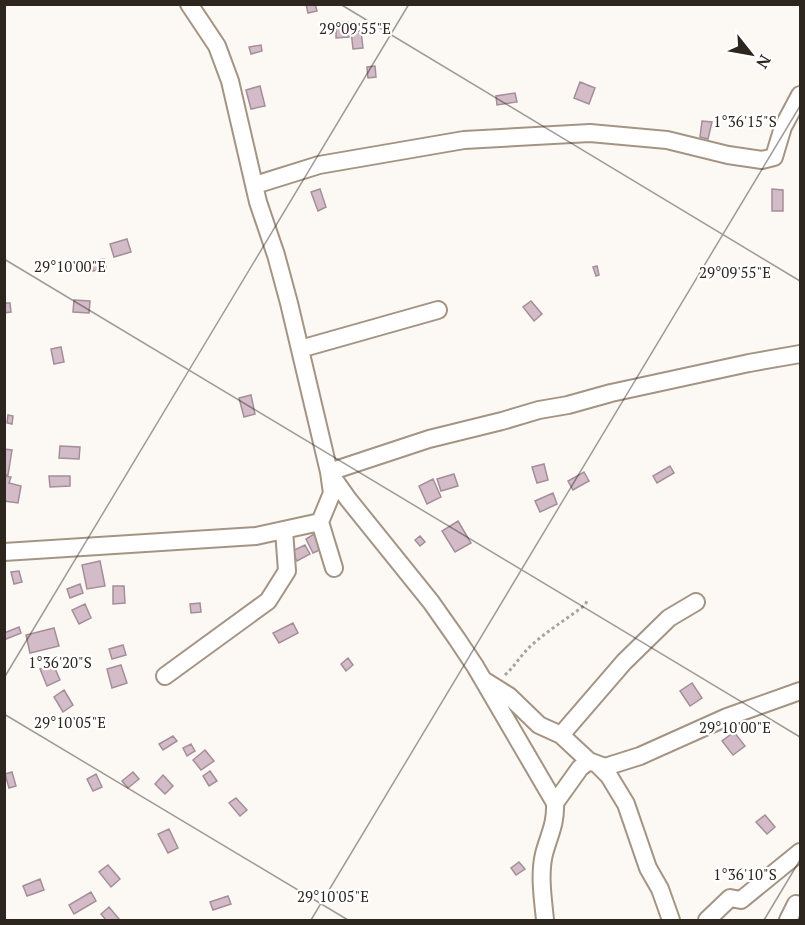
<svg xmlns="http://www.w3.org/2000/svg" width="805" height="925" viewBox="0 0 805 925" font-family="'PT Serif',serif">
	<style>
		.building { fill: #d3bcc7; stroke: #a48e99; stroke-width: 1.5 }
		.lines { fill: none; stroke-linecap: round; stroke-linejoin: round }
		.minor-casing { stroke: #a49484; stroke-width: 20 }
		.path { stroke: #a8a39e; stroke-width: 3; stroke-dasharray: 3 3; stroke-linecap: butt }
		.minor { stroke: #fff; stroke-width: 16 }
		.ticks { fill: none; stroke: #2c261f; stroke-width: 1.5; stroke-opacity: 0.45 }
		.ticks-label { font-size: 15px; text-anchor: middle; fill: #2c261f; stroke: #fff; stroke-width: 4.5; stroke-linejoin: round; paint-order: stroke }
	</style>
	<rect width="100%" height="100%" fill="#fcf9f5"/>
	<path class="building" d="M306,4H315L317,11L308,13Z
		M336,22H348L349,37L336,38Z
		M351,31H361L363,48L353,49Z
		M261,45L262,51L251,54L249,47Z
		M375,66L376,77L368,78L367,67Z
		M580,82L595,88L589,104L574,98Z
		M260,86L265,106L251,109L246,90Z
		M515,93L517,102L497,105L496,96Z
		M702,121L712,122L708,139L700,137Z
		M320,189L326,207L318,211L311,192Z
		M772,189L783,190V211H772Z
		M127,239L131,252L114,257L110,244Z
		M104,259L106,268L93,271L91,261Z
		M597,266L599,275L596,276L593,267Z
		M74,300L90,301L89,313L73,312Z
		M531,301L542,314L534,321L523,307Z
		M4,303H10L11,312L4,313Z
		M61,347L64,362L54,364L51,349Z
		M251,395L255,414L244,417L239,398Z
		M8,415L13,416L12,424L7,423Z
		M60,446L80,447L79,459L59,458Z
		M4,449L12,450L8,475H4Z
		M544,464L548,480L537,483L532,467Z
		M670,466L674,473L657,483L653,476Z
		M584,472L589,481L573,490L568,481Z
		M454,474L458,486L441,491L437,479Z
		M4,476L11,477L9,483L21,486L18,503L4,501Z
		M49,476H70V486L50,487Z
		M433,479L441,497L427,504L419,486Z
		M553,493L557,504L540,512L535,501Z
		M458,521L471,543L455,552L442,531Z
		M314,534L322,549L313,553L306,539Z
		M420,536L425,542L420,546L415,540Z
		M305,545L310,554L297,561L292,551Z
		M100,561L105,586L87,589L82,565Z
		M19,571L22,582L14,584L11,572Z
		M80,584L83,593L70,598L67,589Z
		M113,586H124L125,603L113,604Z
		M200,603L201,612L191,613L190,604Z
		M85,604L91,618L79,624L72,610Z
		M293,623L298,633L279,643L273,633Z
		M19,627L21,633L4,640V633Z
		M54,628L59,646L30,653L26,635Z
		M123,645L126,655L112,659L109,649Z
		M348,658L353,665L346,671L341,664Z
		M53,664L60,680L47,686L40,669Z
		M121,665L127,683L112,688L107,669Z
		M692,683L702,698L690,706L680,691Z
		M64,690L73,705L63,712L54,697Z
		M734,732L745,746L733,755L722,741Z
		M173,736L177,741L163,750L159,744Z
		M191,744L195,751L187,756L183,748Z
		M205,750L214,761L201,770L193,760Z
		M210,771L217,781L209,786L203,776Z
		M12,772L16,786L9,788L5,774Z
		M133,772L139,779L128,788L122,781Z
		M96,774L102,787L93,791L87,779Z
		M163,775L173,786L165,794L155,784Z
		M236,798L247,810L240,816L229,803Z
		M765,815L775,827L767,834L756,822Z
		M169,829L178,848L168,853L158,834Z
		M519,862L525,869L516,875L511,868Z
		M108,865L120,879L111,887L99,872Z
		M40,879L44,890L27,896L23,886Z
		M91,892L96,901L74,914L69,905Z
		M228,896L231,904L213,910L210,902Z
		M109,907L119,919L117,920H106L101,914Z"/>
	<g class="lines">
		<g class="minor-casing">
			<path id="minor" d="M189,4L217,46L230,81L258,202L276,255L289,303L329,472L348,499L431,602L457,639L475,666L555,803C556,824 549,835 544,854C539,875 543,899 545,920
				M255,185L319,165L464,140L590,133L667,140L728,155L762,160L774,157L783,127L800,95
				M300,349L438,310
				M4,552L256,536L320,522
				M334,568L320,522L332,493L329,472L429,439L502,421L539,410L568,405L611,393L749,363L800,354
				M165,676L268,601L287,571L284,530
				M485,681L509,696L539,725L561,735L589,761L605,767L640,756L727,717L800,691
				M561,735L624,662L669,618L696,602
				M598,765L609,776L626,804L648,868L660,889L671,920
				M555,803L580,768L589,761
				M707,920L730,898L741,900L800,852
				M788,920L796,904L800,905"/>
		</g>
		<path class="path" d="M505,675C516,665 522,653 534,643C550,629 568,618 585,605L587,601"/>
		<use href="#minor" class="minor"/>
	</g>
	<path class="ticks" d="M340,4L800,281M4,259L800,737M4,678L409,4M4,714L348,920M311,920L800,106M764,920L800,860"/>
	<g class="ticks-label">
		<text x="355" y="34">29°09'55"E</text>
		<text x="745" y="127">1°36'15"S</text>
		<text x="70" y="272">29°10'00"E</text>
		<text x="735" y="278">29°09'55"E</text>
		<text x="60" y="668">1°36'20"S</text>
		<text x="70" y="728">29°10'05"E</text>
		<text x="735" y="733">29°10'00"E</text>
		<text x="745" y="880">1°36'10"S</text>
		<text x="333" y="902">29°10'05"E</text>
	</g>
	<rect width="805" height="925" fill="none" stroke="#2c261f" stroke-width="12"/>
	<g transform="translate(751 54) rotate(121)" stroke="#ffffff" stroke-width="4.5" paint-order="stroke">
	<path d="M0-4.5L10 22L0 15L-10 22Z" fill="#2c261f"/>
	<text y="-9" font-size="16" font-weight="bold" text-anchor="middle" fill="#2c261f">N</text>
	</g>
</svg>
